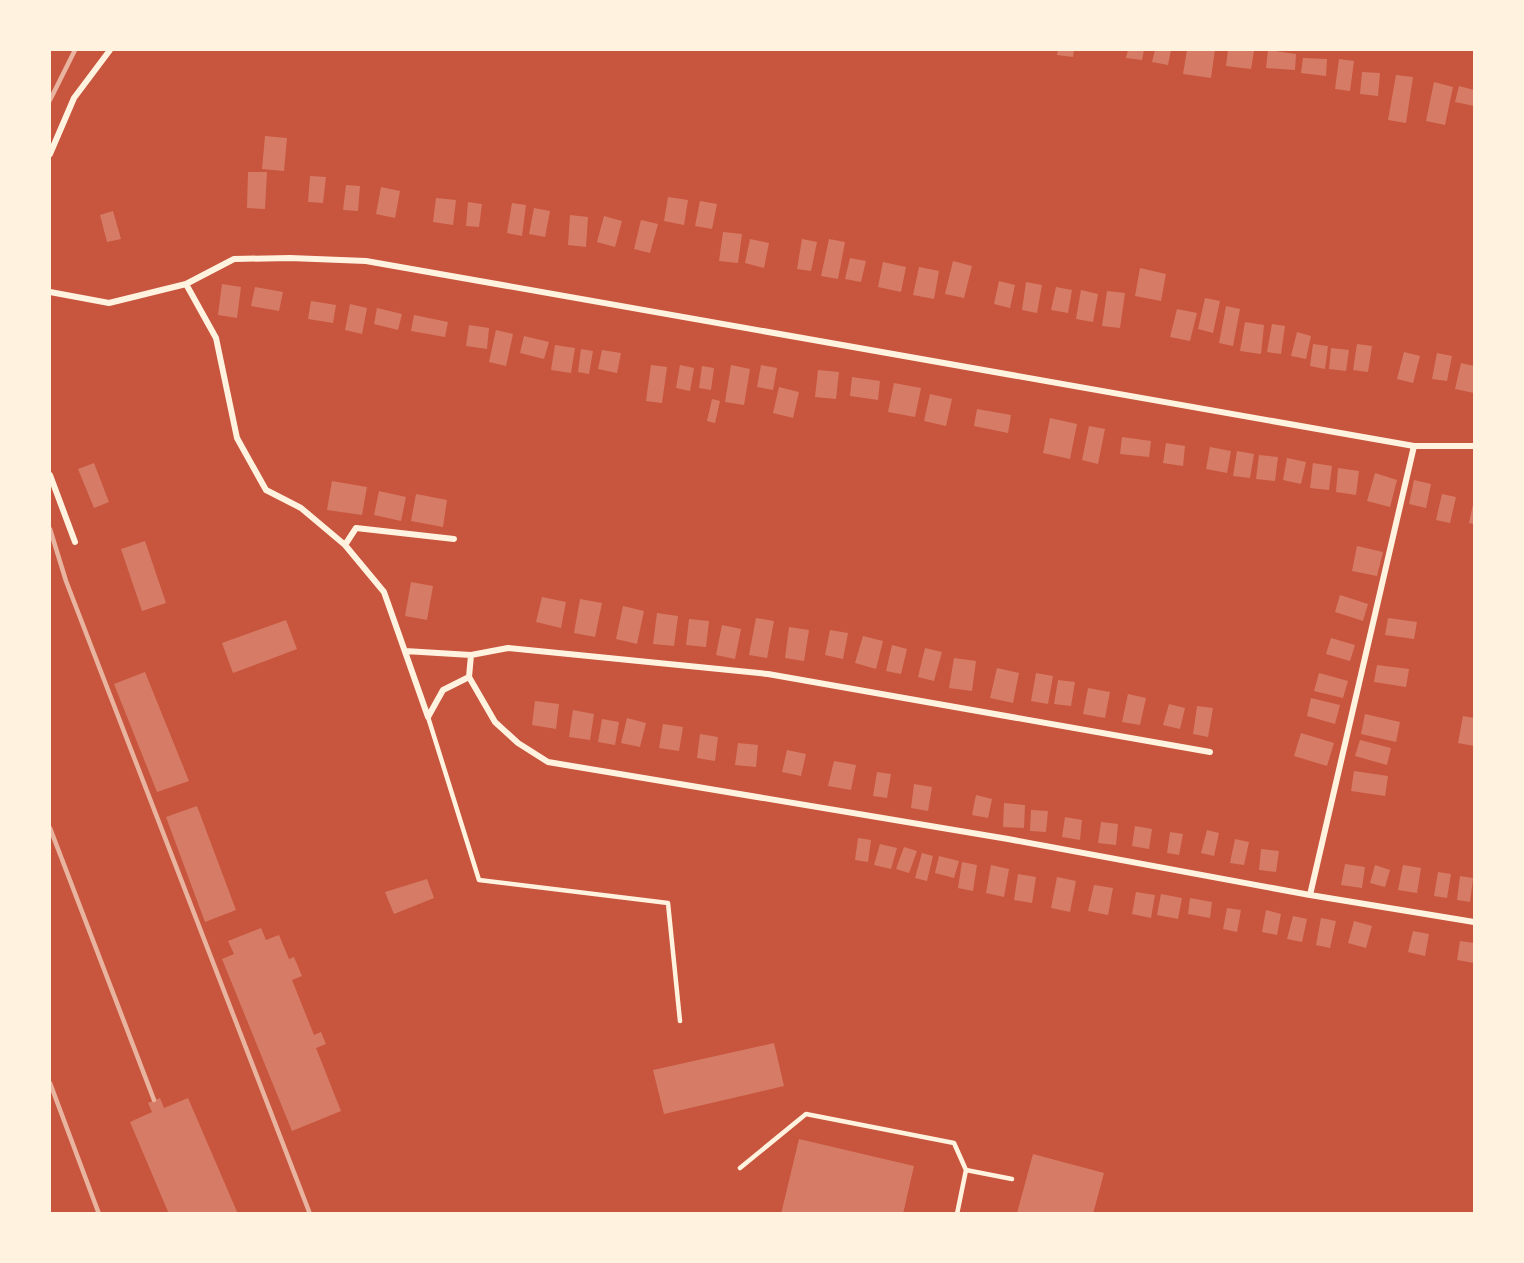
<svg xmlns="http://www.w3.org/2000/svg" width="1524" height="1263" viewBox="0 0 1524 1263" font-family="Inter,sans-serif">
	<style>
		.building { fill: #d67c66 }
		.lines { fill: none; stroke-linecap: round; stroke-linejoin: round }
		.service { stroke: #fff3e0; stroke-width: 4.5 }
		.minor { stroke: #fff3e0; stroke-width: 6 }
		.rail { stroke: #e9b49f; stroke-width: 4.5 }
	</style>
	<rect width="100%" height="100%" fill="#c8553d"/>
	<path class="building" d="M1058,50H1074L1073,57L1057,55Z
		M1128,50H1144L1142,60L1126,58Z
		M1155,50H1171L1168,65L1152,62Z
		M1187,50H1215L1211,78L1183,74Z
		M1228,50L1254,51L1251,69L1226,66Z
		M1268,50L1296,54L1295,70L1266,68Z
		M1303,58L1327,59L1326,76L1301,73Z
		M1339,59L1354,61L1350,91L1335,89Z
		M1362,72L1380,73L1378,96L1360,94Z
		M1396,75L1413,77L1406,123L1388,120Z
		M1434,82L1453,87L1445,125L1426,121Z
		M1459,86L1474,90V106L1455,102Z
		M265,136L287,138L284,171L262,169Z
		M248,172H267L265,209L247,208Z
		M310,176L326,177L323,203L308,202Z
		M346,185L360,186L358,211L343,210Z
		M381,187L400,191L395,218L376,214Z
		M668,197L688,200L684,225L664,221Z
		M436,198L456,200L453,225L433,222Z
		M700,201L717,204L712,229L695,226Z
		M468,202L482,204L479,227L466,226Z
		M512,203L526,205L522,236L507,233Z
		M534,208L550,211L545,237L529,234Z
		M113,211L121,239L107,242L100,215Z
		M570,215L588,217L586,247L568,245Z
		M604,216L622,221L615,247L597,242Z
		M641,220L658,224L650,253L634,249Z
		M723,232L742,234L738,263L719,261Z
		M750,239L769,243L764,268L745,263Z
		M802,239L817,242L811,271L797,269Z
		M829,239L845,242L838,279L821,276Z
		M850,258L866,261L861,282L845,279Z
		M953,261L972,266L964,298L945,294Z
		M883,262L906,267L901,292L878,287Z
		M919,267L939,271L934,299L913,295Z
		M1140,268L1166,274L1161,301L1135,296Z
		M999,281L1015,285L1010,308L994,304Z
		M1026,282L1042,285L1037,313L1022,310Z
		M222,284L241,287L237,318L218,315Z
		M255,287L283,292L279,311L251,306Z
		M1056,287L1072,290L1068,313L1051,310Z
		M1081,290L1098,294L1093,322L1076,319Z
		M1107,291L1125,293L1120,328L1102,326Z
		M1205,298L1220,301L1213,333L1198,329Z
		M311,301L336,305L333,323L308,319Z
		M350,304L367,308L362,334L345,330Z
		M1226,306L1240,309L1233,346L1219,343Z
		M377,308L402,314L398,330L374,324Z
		M1177,309L1197,313L1190,341L1170,337Z
		M414,315L448,322L445,337L411,331Z
		M1245,322L1264,325L1261,354L1240,351Z
		M1272,324L1285,326L1281,354L1267,352Z
		M469,325L489,328L487,349L466,346Z
		M496,330L513,334L506,366L489,362Z
		M1297,332L1311,336L1306,359L1291,356Z
		M524,336L549,342L544,359L520,353Z
		M1313,344L1328,346L1325,369L1310,366Z
		M1357,344L1372,346L1368,372L1353,370Z
		M555,345L575,348L571,373L551,370Z
		M1331,348L1349,350L1346,371L1329,369Z
		M581,349L593,351L589,374L578,372Z
		M602,350L621,353L617,373L598,369Z
		M1404,352L1420,356L1413,383L1397,379Z
		M1437,353L1452,356L1447,381L1432,379Z
		M1461,363L1474,366V393L1455,389Z
		M651,365L667,367L662,403L646,401Z
		M680,365L694,368L690,391L676,388Z
		M731,365L750,369L744,405L725,402Z
		M761,365L777,368L773,390L757,387Z
		M702,366L714,368L711,390L699,388Z
		M818,370L839,372L836,399L815,397Z
		M852,377L880,381L878,400L850,396Z
		M894,383L921,388L915,417L888,412Z
		M779,387L799,392L793,418L773,413Z
		M930,394L952,399L946,426L924,421Z
		M712,399L720,401L715,423L707,421Z
		M977,409L1011,415L1008,433L974,426Z
		M1050,418L1077,424L1070,459L1043,453Z
		M1089,426L1105,429L1098,464L1082,460Z
		M1122,437L1151,441L1149,457L1120,454Z
		M1166,443L1185,446L1183,466L1163,463Z
		M1210,447L1231,451L1227,473L1206,469Z
		M1237,451L1254,454L1250,478L1233,476Z
		M1259,455L1278,457L1275,481L1256,479Z
		M1287,458L1306,462L1301,484L1283,480Z
		M94,463L109,502L94,508L78,469Z
		M1313,463L1332,466L1329,490L1310,488Z
		M1338,468L1359,471L1356,495L1336,492Z
		M1375,473L1397,480L1390,507L1367,501Z
		M1414,480L1431,484L1426,508L1409,504Z
		M332,481L367,487L362,515L327,510Z
		M379,491L406,497L401,521L374,515Z
		M416,494L447,500L443,527L411,521Z
		M1442,494L1456,497L1450,523L1436,520Z
		M1474,500V524L1469,523Z
		M145,541L166,603L142,611L121,549Z
		M1357,546L1383,552L1377,576L1352,571Z
		M411,582L433,586L427,620L405,616Z
		M1340,595L1368,604L1363,621L1335,612Z
		M542,597L566,602L561,628L536,622Z
		M580,599L602,603L595,637L574,633Z
		M623,606L644,611L637,644L616,639Z
		M657,613L678,616L674,646L653,644Z
		M756,618L774,621L767,658L749,655Z
		M1388,618L1417,622L1414,639L1385,635Z
		M689,619L709,621L706,647L686,645Z
		M286,620L297,649L233,673L222,643Z
		M722,625L741,629L735,659L716,655Z
		M789,627L809,630L804,661L785,658Z
		M830,630L848,633L843,659L825,655Z
		M863,636L883,641L876,669L855,663Z
		M1331,638L1355,645L1350,661L1326,654Z
		M892,645L907,649L901,674L886,671Z
		M925,648L942,652L934,681L918,677Z
		M954,658L976,661L972,691L949,688Z
		M1377,665L1409,669L1406,687L1374,682Z
		M997,668L1019,673L1013,703L990,698Z
		M145,672L189,781L157,792L114,684Z
		M1036,673L1053,676L1048,704L1031,701Z
		M1319,673L1348,681L1343,698L1314,691Z
		M1058,680L1075,682L1071,706L1054,704Z
		M1088,688L1110,692L1105,718L1083,714Z
		M1128,694L1146,698L1140,725L1122,722Z
		M1311,698L1340,705L1335,724L1307,716Z
		M535,701L559,704L556,729L532,725Z
		M1169,704L1185,708L1180,729L1163,725Z
		M1197,706L1213,708L1208,737L1193,734Z
		M573,710L594,714L590,740L569,737Z
		M1365,714L1400,722L1396,742L1361,734Z
		M1463,716L1474,718V746L1458,743Z
		M627,718L646,723L640,747L621,743Z
		M602,719L619,722L615,745L598,742Z
		M663,724L683,727L679,751L659,748Z
		M1301,733L1334,743L1327,766L1294,756Z
		M700,734L718,737L715,761L697,758Z
		M1360,740L1391,748L1387,765L1355,756Z
		M738,743L758,745L756,767L735,765Z
		M787,750L806,754L801,776L782,772Z
		M834,761L856,765L851,790L828,786Z
		M1354,771L1388,776L1385,796L1351,791Z
		M877,772L891,774L887,798L873,796Z
		M914,784L932,787L928,811L911,808Z
		M976,795L992,799L988,818L972,815Z
		M1004,803L1025,805L1024,828L1003,827Z
		M197,806L236,910L205,922L166,817Z
		M1031,810L1048,811L1046,832L1030,831Z
		M1065,817L1082,820L1080,840L1062,837Z
		M1101,822L1118,824L1116,845L1098,843Z
		M1135,826L1152,829L1149,849L1132,846Z
		M1207,830L1219,833L1214,856L1201,853Z
		M1170,832L1183,834L1179,855L1167,853Z
		M858,838L871,840L868,862L855,860Z
		M1235,839L1249,842L1244,865L1230,863Z
		M880,844L897,848L891,869L874,865Z
		M904,847L917,851L909,873L896,869Z
		M1261,849L1279,851L1276,872L1259,870Z
		M922,853L933,856L927,881L915,878Z
		M939,856L959,861L954,878L935,873Z
		M962,862L977,865L973,891L958,888Z
		M1345,864L1365,867L1362,888L1341,885Z
		M991,865L1009,869L1004,897L986,893Z
		M1375,865L1390,870L1385,887L1370,883Z
		M1403,865L1421,868L1417,893L1398,890Z
		M1438,872L1451,874L1447,898L1434,896Z
		M1018,874L1036,877L1032,903L1014,900Z
		M1460,876L1473,878L1470,902L1457,900Z
		M1057,877L1076,881L1070,912L1051,908Z
		M427,879L434,898L394,914L385,892Z
		M1094,885L1113,888L1108,915L1088,911Z
		M1136,892L1155,895L1151,918L1132,914Z
		M1161,894L1182,898L1178,919L1157,915Z
		M1190,898L1212,902L1210,918L1188,914Z
		M1227,908L1241,910L1237,932L1223,929Z
		M1266,910L1281,914L1277,935L1262,932Z
		M1293,916L1307,919L1302,942L1287,939Z
		M1321,918L1336,921L1330,948L1316,945Z
		M1354,921L1372,926L1366,948L1348,943Z
		M261,928L266,940L279,935L289,959L294,957L302,976L292,980L314,1035L321,1032L326,1044L316,1048L341,1111L292,1131L222,959L234,954L228,941Z
		M1413,931L1429,934L1425,956L1408,952Z
		M1460,941L1474,943V963L1457,960Z
		M774,1043L784,1086L664,1114L653,1070Z
		M160,1098L164,1108L188,1098L238,1214H169L130,1122L152,1112L148,1103Z
		M799,1139L914,1166L903,1214H781Z
		M1033,1154L1104,1173L1093,1214L1017,1213Z"/>
	<g class="lines">
		<path class="service" d="M428,717L479,880L668,903L680,1021
			M740,1168L806,1114L954,1143L966,1170
			M957,1214L966,1170L1012,1179"/>
		<path class="minor" d="M50,154L74,98L110,50
			M186,284L216,338L237,438L266,490L301,508L345,545L384,592L428,717L443,690L469,677L495,722L518,743L548,762L1008,839L1310,895L1474,922
			M50,292L109,303L186,284L234,259L290,258L366,261L1414,446H1474
			M50,475L75,542
			M345,545L356,528L454,539
			M405,651L471,655L508,648L768,674L1210,752
			M469,677L471,655
			M1310,895L1414,446"/>
		<path class="rail" d="M50,100L75,50
			M50,529L66,581L310,1214
			M50,828L154,1100
			M50,1083L99,1214"/>
	</g>
	<rect width="1524" height="1263" fill="none" stroke="#fff3e0" stroke-width="102"/>
</svg>
